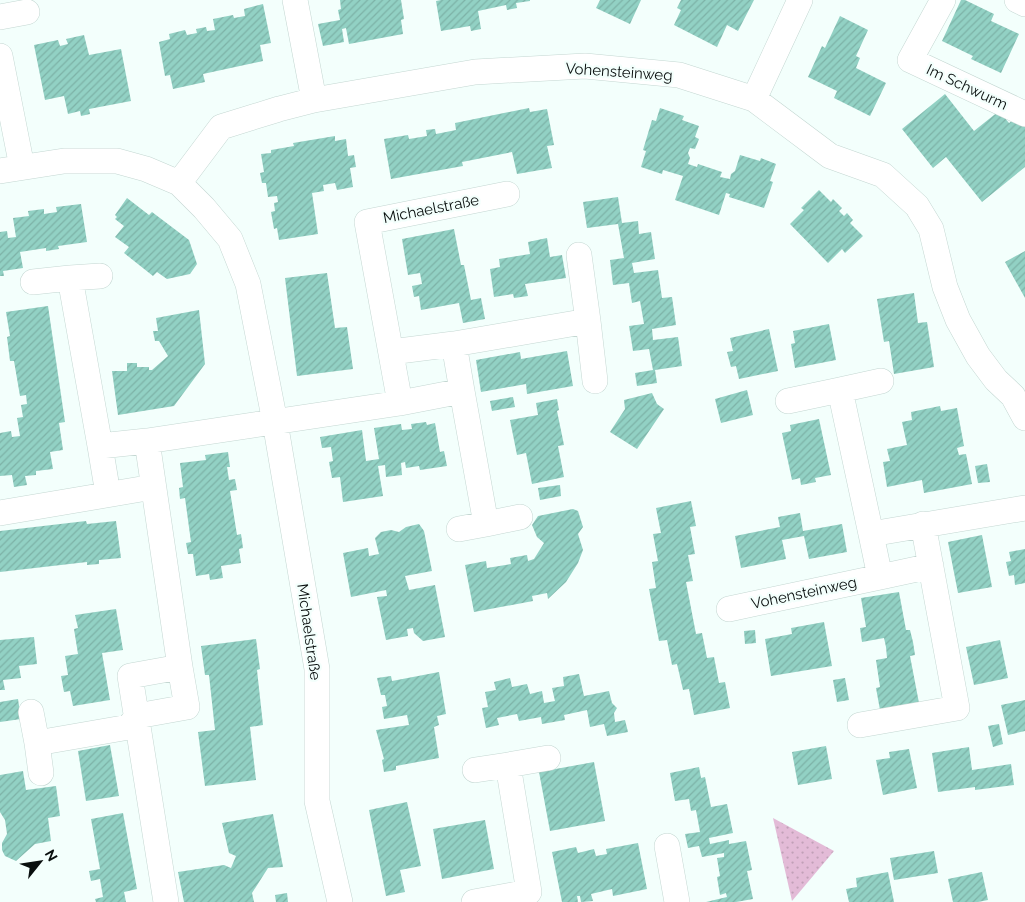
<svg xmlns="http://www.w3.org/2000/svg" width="1025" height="902" viewBox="0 0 1025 902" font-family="Raleway,sans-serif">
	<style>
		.park { fill: url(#park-dots) }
		.building { fill: url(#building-hatch) }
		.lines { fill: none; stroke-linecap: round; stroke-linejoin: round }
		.street-casing { stroke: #c4d7d2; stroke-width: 26 }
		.street { stroke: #fff; stroke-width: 25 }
		.labels { text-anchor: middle; stroke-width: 4.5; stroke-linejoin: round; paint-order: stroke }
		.street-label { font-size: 15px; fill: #090f0e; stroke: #f3fffc }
	</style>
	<defs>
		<pattern id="park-dots" width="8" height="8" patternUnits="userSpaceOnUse" patternTransform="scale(1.25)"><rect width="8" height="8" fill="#e3bbd7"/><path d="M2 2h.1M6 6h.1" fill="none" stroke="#c1a0b7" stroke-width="1.8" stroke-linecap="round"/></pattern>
		<pattern id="building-hatch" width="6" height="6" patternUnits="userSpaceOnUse" patternTransform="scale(1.25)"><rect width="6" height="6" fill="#92d1c4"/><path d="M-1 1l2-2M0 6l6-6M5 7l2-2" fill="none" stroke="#7db2a7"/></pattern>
	</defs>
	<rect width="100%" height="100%" fill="#f3fffc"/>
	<path class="park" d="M773,818L834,851L792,901Z"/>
	<path class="building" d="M340,0H401L404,19L401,20L403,34L349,44L346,28L342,29L344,42L323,46L318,24L340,20L338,10L341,9Z
		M441,0H530V1L516,3L517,8L507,10L506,5L478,11L481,29L471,31L470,26L441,31L436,1Z
		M600,0H641L630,24L596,8Z
		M681,0H754L738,31L727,25L717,47L674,25L681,10L677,8Z
		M961,0H965L994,14L991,21L1019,34L1001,73L971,59L973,56L942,41Z
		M263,4L271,43L260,45L263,61L203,74L205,82L173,89L170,75L165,76L159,42L170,39L169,34L185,30L187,35L197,33L196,29L206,27L207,31L215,30L213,19L233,15L234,18L245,16L244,9Z
		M840,16L868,30L856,56L860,58L856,68L886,83L870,116L834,98L837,91L808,77L822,46L825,48Z
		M84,35L89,55L121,49L131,101L89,109L90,114L81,116L80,111L68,114L64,96L45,100L34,45L58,40L60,46L68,44L66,39Z
		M945,94L974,131L999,111L1009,123L1020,115L1025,121V167L982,202L946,157L933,168L902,129Z
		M529,108L530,112L547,109L554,145L547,146L552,168L517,174L512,152L462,162L463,166L391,179L384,139L408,135L409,139L427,136L426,130L435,129L436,134L456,130L455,123Z
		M660,108L684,116L682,120L699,126L695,137L699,139L695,149L690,148L688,153L690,158L688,164L697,167L698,164L722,172L720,177L730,179L731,174L735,171L740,155L760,161L761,158L776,164L770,181L773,182L764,208L729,197L730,194L726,193L719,215L675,200L683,176L663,170L662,174L641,167L646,151L643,150L652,120L656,121Z
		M335,136V141L346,139L348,156L354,155L356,167L350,168L353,187L337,190L335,183L323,185L324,191L312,193L318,234L279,240L277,228L274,229L271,212L275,211L274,203L278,202L277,196L268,197L266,183H262L260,173L264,172L261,154L271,153V150L294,146L293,143Z
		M819,190L831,202L833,199L842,208L839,211L844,216L847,213L853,220L850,223L863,236L845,253L842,249L828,263L790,224L804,210L801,208Z
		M618,197L622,223L638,221L639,234L651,232L655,259L632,263L634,273L658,270L662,298L672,297L676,325L652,329L653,340L678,337L682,366L655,370L657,383L637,386L635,373L653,370L649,349L633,351L629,326L644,324L640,301L632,303L629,283L613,285L610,260L624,258L618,224L587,228L583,202Z
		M127,198L149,215L152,212L189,240L197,264L190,274L167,279L157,272L153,276L124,253L129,247L115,237L124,226L115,219L117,217L115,215Z
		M81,204L87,242L58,246L59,249L46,251V248L20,252L23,268L3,271L4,276H0V232L7,231L8,238L16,237L13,218L29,216L28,211L44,209V214L57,212L56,207Z
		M454,229L461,265H464L471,300L481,298L485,319L463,323L459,303L421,310L419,296L414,297L412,286L422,284L420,273L408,275L402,239Z
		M547,238L550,257L562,255L566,278L525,284L528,296L514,298L513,294L494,297L490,269L500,267L499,259L530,254L528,242Z
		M1025,251V298L1005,262Z
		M327,273L335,328L347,327L353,369L297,376L285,278Z
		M914,293L918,323L927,322L934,367L894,374L889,341L884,342L877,299Z
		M48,306L65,422L59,423L63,450L50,452L53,469L36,471V475L25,476L27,485L14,487L12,475L0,476V433L11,431L12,437L20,436L17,418L23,417L21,405L27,404L26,395L20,396L14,361H10L7,337L10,336L6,312Z
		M199,310L205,364L174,406L118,415L112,371H127V363H137V367H149V370H152L168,356L159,341H155L153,331H158L156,318Z
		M829,324L836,360L795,368L791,344L795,343L793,331Z
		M769,329L778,371L739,379L736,366L731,367L727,352L733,351L730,338Z
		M567,351L573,386L527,394L526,384L481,392L476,360L520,352L521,359Z
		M747,390L753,415L721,423L715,399Z
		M652,393L657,404L664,409L637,449L610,432L625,409L624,400Z
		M513,397L515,407L492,411L490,401Z
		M557,399L559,410L557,411L564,445L558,446L564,477L532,484L526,453L517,455L510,420L538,415L536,403Z
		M940,406L941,411L957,408L964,446L957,448L959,455L966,454L972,484L924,493L922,480L887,487L883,462L890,461L887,449L907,445L902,422L912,420L911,412Z
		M819,419L831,475L815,478L816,482L801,485L800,478L792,480L782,433L791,431L790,425Z
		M426,422L427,425L435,423L440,452L444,451L447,466L420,470L419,466L406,468L405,462L401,463L402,475L386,477L385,465L378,466L383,496L343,502L340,477L332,478L329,462L333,461L331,447L322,448L320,437L362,430L366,461L379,459L374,428L401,424L402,430L412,429L411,424Z
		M228,452L230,467H227L229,480L235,479L237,490L230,491L237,535L241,534L243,548L239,549L241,563L221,566L223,578L210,580L209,574L196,576L193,554H188L186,543L191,542L185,498L180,499L179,488L183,487L180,463L206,460L205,455Z
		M987,464L990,482L978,483L975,466Z
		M560,485L561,496L540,500L538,488Z
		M691,501L696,526L690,527L695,554L688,555L693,581L686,582L696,634L702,633L707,658L714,657L719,683L725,682L730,708L694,715L689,689L683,690L677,664L672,665L667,640L659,641L649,589L656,588L652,562L658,561L653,534L661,533L656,508Z
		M573,509L578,511L583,527L578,534L583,550L578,563L566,582L548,599L547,593L532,596L533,601L474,612L465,565L486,561L487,568L511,564L510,558L527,555L528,561L534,559L544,543L537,537L532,525L538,516Z
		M800,513L803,531L842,524L847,552L809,559L804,536L782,540L786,559L741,568L735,536L780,527L778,517Z
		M86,521L87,524L116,521L121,558L99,560V564L87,565V562L0,572V531Z
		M419,524L424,531L432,571L405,576L409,590L435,585L445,637L423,641L414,633L413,628L407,629L408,636L386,640L377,597L387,596L386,590L351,597L343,553L368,548L369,556L379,554L375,538L381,532L391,530L399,532L406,527Z
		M982,535L992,587L958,593L948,542Z
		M1025,549V583L1015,585L1014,575L1009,576L1006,562L1011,561L1009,552Z
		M899,592L906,630H910L913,642L915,655L910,656L919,703L880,710L876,688L880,687L876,660L887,658L886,647L884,638L862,642L860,628L866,627L861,598Z
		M116,609L123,650L102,653L110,700L73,706L70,691L64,692L61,676L68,675L65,656L78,654L74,629L78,628L75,615Z
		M824,622L832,666L771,676L765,639L792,634L791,628Z
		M755,630L756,643L745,644L744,631Z
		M34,637L37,664L19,666L21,678L3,680L5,690H0V640Z
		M256,639L260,669L257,670L263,725L250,727L256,780L205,786L198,732L215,730L209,675H205L201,646Z
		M1000,640L1008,678L974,685L966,647Z
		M439,672L446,714L437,716L439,725L434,727L439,758L396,766V770L384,772L382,760L384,759L376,730L409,725L407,715L384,719L382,707L387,706L385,695H381L377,678L391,676L392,681Z
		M579,674L584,696L609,691L612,703L617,708L614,713L615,722L625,720L628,732L607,736L604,724L590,727L587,710L564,715L565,720L542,724L541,717L519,721L517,714L497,718L499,725L486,728L482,708L488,707L485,692L496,690L494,682L510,678L512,687L527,684L530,694L542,691L544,703L555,701L552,688L564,686L563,677Z
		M845,678L849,700L837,702L833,680Z
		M18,699L21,719L0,722V702Z
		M1025,700V731L1008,735L1001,705Z
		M999,724L1003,744L993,747L988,726Z
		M110,745L119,796L86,801L78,751Z
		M826,746L832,779L798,785L792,752Z
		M969,747L972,770L1011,764L1014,785L975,790V787L938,792L932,753Z
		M909,749L917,788L883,795L876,760L890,758L889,752Z
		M594,762L605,821L550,831L539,772Z
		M699,767L701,778L705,777L711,807L727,804L733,833L709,838L710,844L729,840V844L746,841L752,870L747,871L753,899L736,902H706L727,897L726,893L720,895L717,877L720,876L717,858L724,857V853L702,857L699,846L688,848L685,834L700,832L696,810L691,811L689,799L675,801L670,773Z
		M23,771L26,790L56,786L60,816L48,818L51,841L35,844L16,861L5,856L2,850V843L7,834L5,820L0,812V775Z
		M407,802L421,866L400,870L405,892L386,896L369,810Z
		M123,813L137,889L124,892L126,902H96L95,899L103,897L100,879L91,881L89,871L100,869L91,819Z
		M273,814L283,867L268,868L252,893L254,902H184L178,872L224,865L231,868L236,856L229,853L222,823Z
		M485,820L494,869L442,879L433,829Z
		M638,843L647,889L613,896L612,889L591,894L593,901L581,902L580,896H577L578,902H562L552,852L576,847L578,853L594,849L596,856L607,854L606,849Z
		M934,851L938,873L894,880L890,858Z
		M888,872L894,902H849L846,889L857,887L856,878Z
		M982,872L988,900L978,902H953L948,879Z
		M287,893L288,902H276L275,895Z"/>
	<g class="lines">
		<g class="street-casing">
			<path id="street" d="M295,0L314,100
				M943,0L910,60L1025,114
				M1017,0L1025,4
				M0,17L27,12
				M0,56L22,167
				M754,99L800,0
				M0,171L64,161H117L146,169L179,183L204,208L230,239L248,284L275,422L317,669V801L340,902
				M179,183L221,127L279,109L314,100L475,72L585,66L679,75L754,99L830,156L883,175L917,206L931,229L945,287L958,320L978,356L996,380L1013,396L1025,418
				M579,255L588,321
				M70,278L100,276
				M33,282L70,278L100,446L147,441L180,667L130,676L166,902
				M454,344L462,391
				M391,352L454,344L588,321L595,381
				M840,390L881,381
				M788,401L840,390L871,534
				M400,403L367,222L507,194
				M147,441L400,403L462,391L486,524L520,517
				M100,446L108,494
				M0,513L153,487
				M459,529L486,524
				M880,577L931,566
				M729,609L880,577L871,534L1025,508
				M31,712L37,743L129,727L137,716L187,707L180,667
				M860,725L957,708L923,524
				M37,743L41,773
				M508,765L548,758
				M667,846L677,902
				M474,902L529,892L508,765L475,770"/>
		</g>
		<use href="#street" class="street"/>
	</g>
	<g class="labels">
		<g class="street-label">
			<text transform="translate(619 72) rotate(4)" y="5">Vohensteinweg</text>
			<text transform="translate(967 87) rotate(25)" y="5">Im Schwurm</text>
			<text transform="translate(431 209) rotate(-11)" y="5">Michaelstraße</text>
			<text transform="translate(804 593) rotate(-12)" y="5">Vohensteinweg</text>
			<text transform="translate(309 632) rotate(82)" y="5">Michaelstraße</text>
		</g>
	</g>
	<g transform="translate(40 862) rotate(60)" stroke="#f3fffc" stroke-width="4" paint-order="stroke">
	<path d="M0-4L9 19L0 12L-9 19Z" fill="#090f0e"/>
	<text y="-8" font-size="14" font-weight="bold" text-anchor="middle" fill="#090f0e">N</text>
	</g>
</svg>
